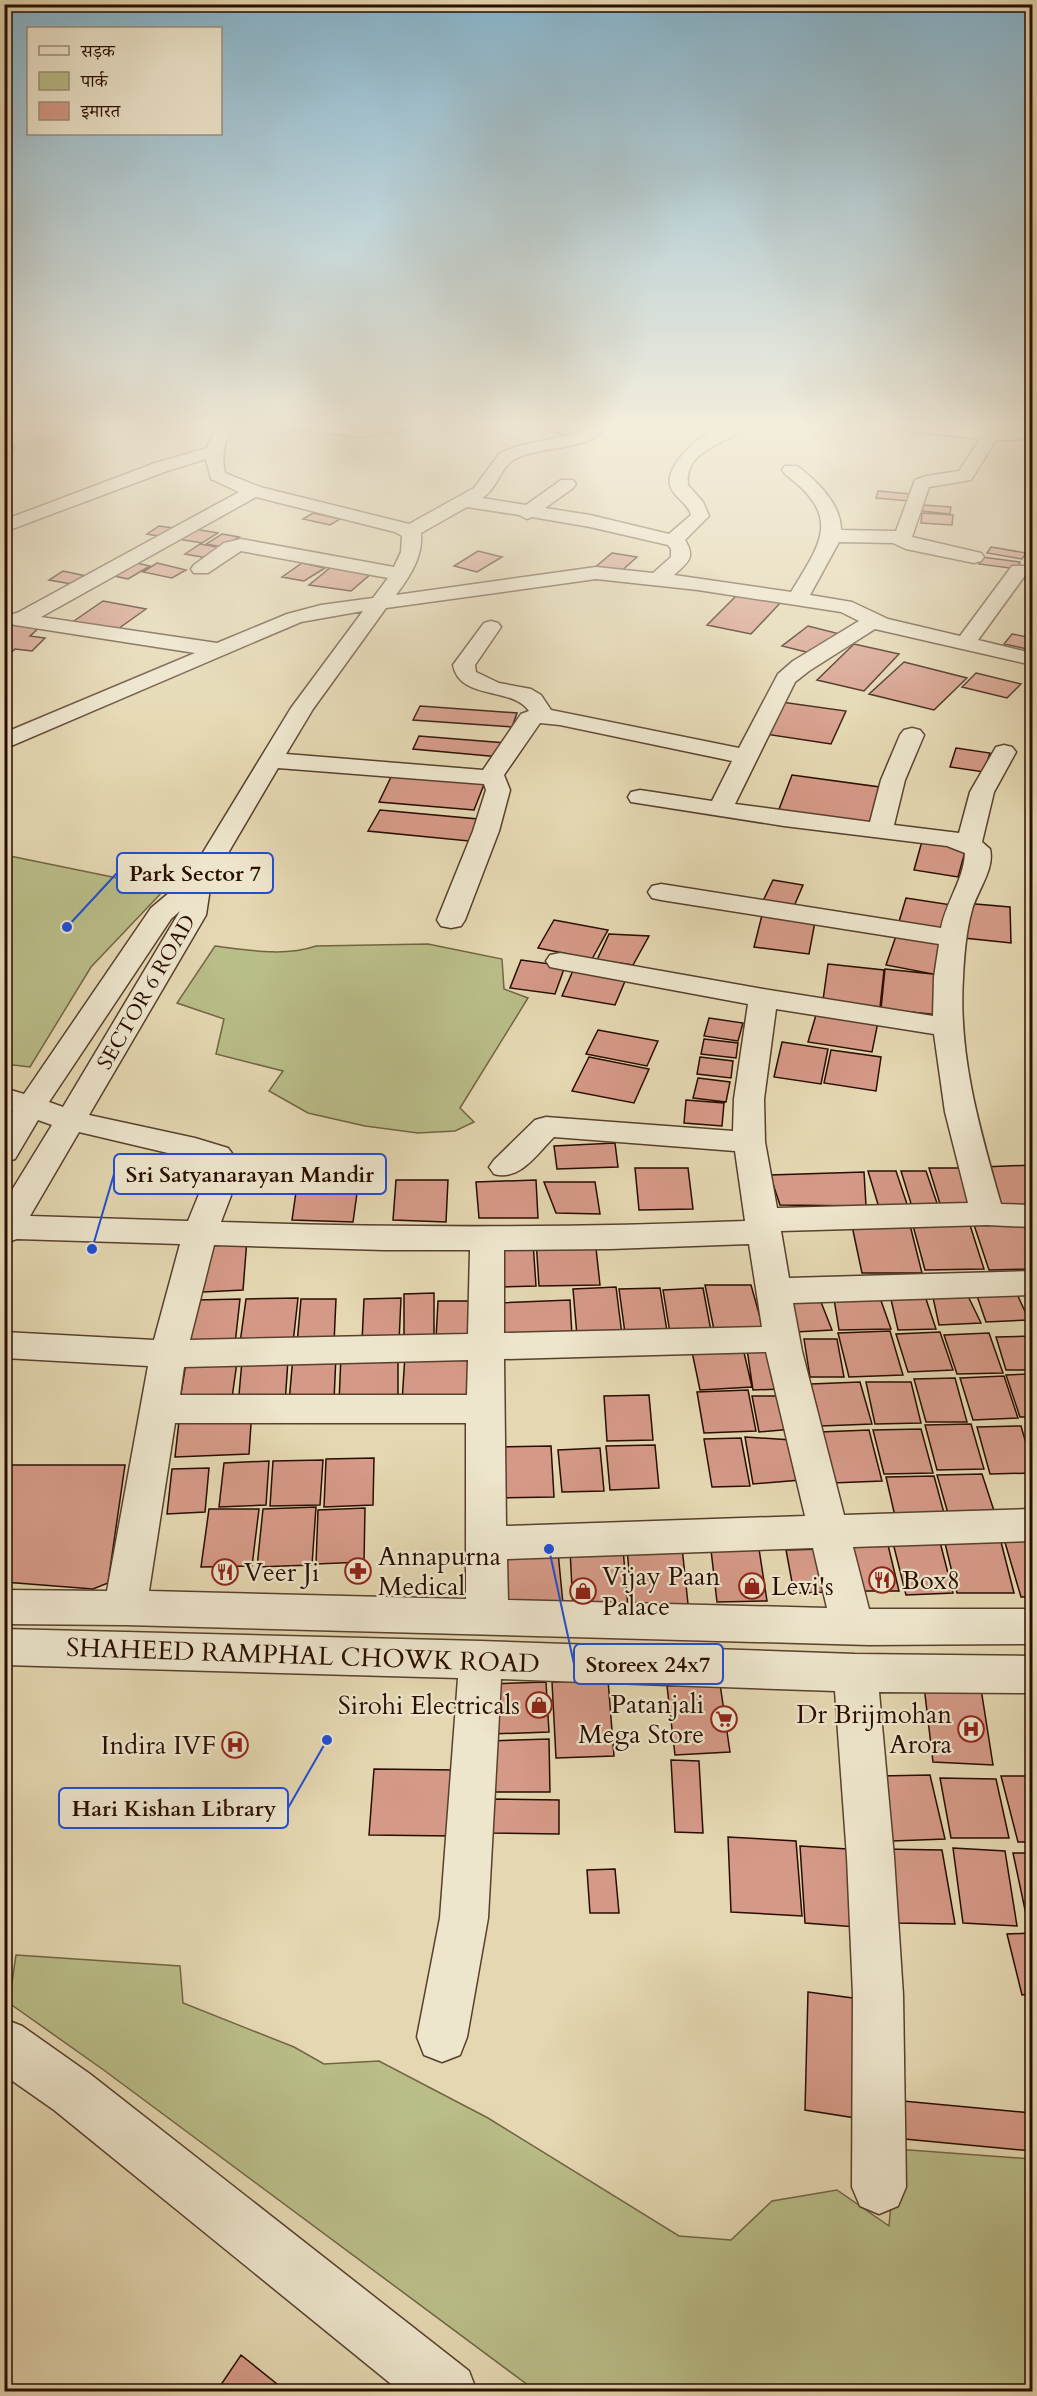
<svg xmlns="http://www.w3.org/2000/svg" width="1037" height="2396" viewBox="0 0 1037 2396" font-family="Cardo,'Noto Serif Devanagari',serif">
	<style>
		.green { fill: #b9bd88; stroke: #716544; stroke-width: 1.5 }
		.building { fill: #d59987; stroke: #290d00; stroke-width: 1.5 }
		.lines { fill: none; stroke-linecap: round; stroke-linejoin: round }
		.minor-casing { stroke: #58402c; stroke-width: 3 }
		.minor { fill: #ede5cc; fill-rule: evenodd }
		.labels { text-anchor: middle; stroke-width: 4.5; stroke-linejoin: round; paint-order: stroke }
		.street-label { font-size: 21px; fill: #290d00; stroke: #ede5cc }
		.near-poi-label { font-size: 26px; fill: #290d00; stroke: #ede5cc; text-anchor: start }
		.near-street-label { font-size: 26px; fill: #290d00; stroke: #ede5cc }
		.leader { fill: none; stroke: #1d4ed8; stroke-width: 2 }
		.callout-dot { fill: #1d4ed8; stroke: #ede5cc; stroke-width: 2 }
		.callout { fill: #ede5cc; stroke: #1d4ed8; stroke-width: 2 }
		.callout-label { font-size: 22px; text-anchor: middle; font-weight: bold; fill: #290d00 }
	</style>
	<rect width="100%" height="100%" fill="#e4d7b1"/>
	<filter id="stains"><feTurbulence type="fractalNoise" baseFrequency=".00333" numOctaves="4"/><feColorMatrix values="0 0 0 0 .2 0 0 0 0 .09 0 0 0 0 .02 0 0 0 .5 -.17"/></filter>
	<radialGradient id="worn" r=".72"><stop offset=".6" stop-color="#630" stop-opacity="0"/><stop offset="1" stop-color="#630" stop-opacity=".3"/></radialGradient>
	<path class="green" d="M5,855L166,888L91,967L30,1067L5,1064Z
		M428,944L502,959L504,989L528,998L460,1108L474,1122L455,1131L418,1133L365,1126L308,1113L269,1091L283,1071L216,1054L224,1019L177,1003L215,946C248,950 284,957 316,946Z
		M16,1955L180,1966L183,2003L294,2047L324,2064L379,2061L488,2118L679,2236L731,2240L772,2201L837,2190L889,2226L896,2149L1032,2159V2391H536L105,2071L9,2003Z"/>
	<path class="building" d="M555,424L586,431L575,437L544,430Z
		M878,491L911,494L909,501L876,498Z
		M923,505L951,507L950,514L922,511Z
		M313,513L340,519L330,525L303,519Z
		M922,513L953,515L952,525L921,523Z
		M159,526L181,529L169,538L147,534Z
		M194,529L218,533L202,543L178,539Z
		M222,534L239,537L223,547L206,544Z
		M200,544L222,548L207,558L185,554Z
		M991,547L1026,553L1022,559L987,553Z
		M478,551L502,557L477,572L454,566Z
		M612,553L637,557L618,574L593,569Z
		M982,557L1020,562L1017,569L979,564Z
		M132,562L150,566L128,579L109,575Z
		M157,563L186,570L172,578L143,572Z
		M302,563L325,568L304,581L282,577Z
		M331,567L372,573L351,591L309,585Z
		M63,571L96,578L83,586L49,580Z
		M740,592L783,600L751,634L707,625Z
		M103,601L146,609L115,631L71,623Z
		M4,622L41,626L30,636L45,638L32,651L15,649L4,659Z
		M808,626L840,634L814,654L782,646Z
		M1012,634L1032,638V650L1004,644Z
		M854,644L899,654L864,691L817,680Z
		M904,662L967,678L934,710L869,694Z
		M976,673L1021,684L1007,698L962,687Z
		M781,702L846,711L831,744L765,734Z
		M420,706L517,713L512,727L413,720Z
		M419,736L506,743L500,757L413,749Z
		M956,748L990,753L984,772L950,767Z
		M392,775L485,782L474,810L379,802Z
		M792,775L887,788L877,826L778,812Z
		M380,810L478,819L469,841L368,831Z
		M922,841L966,848L958,877L914,870Z
		M773,880L803,885L792,911L761,905Z
		M906,898L952,905L946,932L898,925Z
		M964,903L1010,907L1011,943L964,938Z
		M762,915L815,922L809,954L754,947Z
		M554,920L608,930L592,959L538,948Z
		M897,933L947,942L938,975L886,965Z
		M609,934L649,936L633,965L597,960Z
		M521,960L565,966L555,994L510,988Z
		M828,964L884,970L880,1007L823,1000Z
		M575,966L628,974L615,1005L562,996Z
		M885,969L942,975L940,1015L881,1009Z
		M816,1015L878,1022L872,1052L808,1042Z
		M709,1018L743,1023L738,1041L704,1036Z
		M598,1030L658,1041L647,1066L586,1054Z
		M704,1039L738,1043L736,1058L701,1054Z
		M782,1042L828,1049L821,1084L774,1077Z
		M831,1050L881,1057L876,1091L824,1083Z
		M589,1057L649,1069L634,1103L572,1091Z
		M700,1057L733,1061L731,1078L697,1074Z
		M698,1078L730,1082L726,1102L693,1098Z
		M686,1100L724,1103L722,1126L684,1123Z
		M615,1143L618,1167L557,1169L554,1146Z
		M1032,1165V1205L998,1206L983,1167Z
		M635,1168H688L693,1209L639,1210Z
		M929,1168H962L975,1206L941,1207Z
		M868,1171H896L909,1210L880,1211Z
		M901,1171H926L939,1209L913,1210Z
		M864,1172L866,1206L780,1205L770,1175Z
		M396,1180H448L446,1222L393,1220Z
		M536,1180L538,1218H479L476,1182Z
		M544,1182H595L600,1214L556,1213Z
		M297,1185L358,1186L353,1222L292,1220Z
		M1030,1221L1032,1227V1269L989,1270L973,1222Z
		M912,1222H969L984,1269L925,1270Z
		M910,1225L922,1273H862L852,1226Z
		M247,1239L243,1290L203,1292L208,1241Z
		M595,1239L600,1285L539,1286L536,1240Z
		M533,1242L536,1286L499,1287L498,1243Z
		M705,1285H751L763,1328L714,1330Z
		M616,1287L622,1335L577,1336L573,1289Z
		M660,1288L667,1331L625,1333L619,1289Z
		M703,1288L711,1331L670,1333L663,1290Z
		M966,1292L981,1323L939,1325L932,1293Z
		M1016,1292L1029,1320L986,1322L976,1293Z
		M434,1293V1339L404,1340V1294Z
		M924,1293L936,1329L898,1330L890,1295Z
		M879,1295L891,1329L839,1330L834,1299Z
		M819,1297L832,1330L795,1332L787,1298Z
		M298,1298L293,1343H240L246,1299Z
		M401,1298L399,1342H362L364,1299Z
		M240,1299L235,1344L190,1345L197,1300Z
		M301,1299H336L334,1343L297,1344Z
		M570,1300L572,1336L500,1338L497,1303Z
		M438,1301H476V1339H436Z
		M890,1331L903,1375L849,1377L838,1333Z
		M940,1332L953,1370L908,1372L896,1334Z
		M989,1333L1003,1373L957,1374L944,1335Z
		M1032,1336V1370H1006L996,1337Z
		M804,1339H837L844,1377H810Z
		M742,1344L752,1387L700,1390L691,1347Z
		M747,1349L773,1350L782,1389L753,1390Z
		M398,1354V1400L339,1402L341,1356Z
		M405,1355H482L481,1401L402,1402Z
		M336,1356L334,1400L289,1402L293,1357Z
		M288,1360L285,1404L238,1406L242,1361Z
		M237,1362L231,1405L179,1406L186,1363Z
		M1032,1374V1417H1020L1006,1375Z
		M1004,1376L1018,1418L973,1420L960,1378Z
		M955,1378L967,1422H926L914,1379Z
		M860,1382L872,1424L821,1426L811,1384Z
		M866,1382H911L921,1423L875,1424Z
		M748,1390L756,1431L704,1433L697,1392Z
		M649,1395L653,1440L607,1441L604,1396Z
		M752,1396H784L793,1429L759,1432Z
		M252,1409L249,1454L175,1457L180,1412Z
		M971,1424L984,1469L937,1470L925,1425Z
		M1021,1426L1032,1464V1473L990,1474L977,1427Z
		M921,1429L933,1473L884,1474L873,1430Z
		M869,1430L882,1481L832,1483L820,1432Z
		M745,1437L792,1440L801,1480L753,1484Z
		M741,1438L750,1486L712,1487L704,1439Z
		M655,1445L659,1488L610,1490L606,1446Z
		M551,1446L554,1497L496,1498L494,1447Z
		M600,1448L604,1491L562,1492L558,1450Z
		M374,1458L373,1505L324,1507L326,1459Z
		M323,1460L320,1505L270,1506L273,1461Z
		M269,1461L266,1505L219,1507L224,1463Z
		M4,1465H125L108,1583L93,1589L4,1582Z
		M209,1468L205,1512L167,1514L172,1469Z
		M982,1474L998,1523L951,1524L937,1475Z
		M934,1476L947,1524L897,1525L886,1477Z
		M316,1507L312,1565L257,1567L263,1509Z
		M365,1508L364,1562L316,1564L318,1510Z
		M209,1509H259L252,1566L201,1567Z
		M939,1538L953,1593L906,1595L892,1539Z
		M1000,1538L1014,1593H957L944,1539Z
		M1004,1539H1032V1597H1021Z
		M888,1545L899,1591H858L847,1546Z
		M682,1547L688,1604L632,1605L627,1549Z
		M623,1549L628,1606L573,1608L570,1550Z
		M759,1549L767,1601L717,1602L711,1550Z
		M826,1549L836,1592L794,1593L786,1550Z
		M558,1552L563,1604L508,1607L505,1554Z
		M608,1680L614,1756L556,1758L552,1682Z
		M546,1682L549,1732L491,1734L490,1684Z
		M720,1684L730,1752L675,1755L667,1686Z
		M924,1686L981,1689L993,1765L933,1762Z
		M549,1739L550,1792H489V1741Z
		M671,1760L699,1761L703,1833L675,1832Z
		M374,1769L457,1770L454,1836L369,1835Z
		M930,1775L945,1839L892,1841L879,1776Z
		M1001,1776H1032V1842H1018Z
		M940,1778L996,1779L1009,1838H951Z
		M492,1799L559,1800V1834L491,1833Z
		M728,1837L796,1841L802,1916L731,1912Z
		M800,1846L863,1850L869,1928L805,1923Z
		M953,1848L1005,1851L1017,1926L963,1923Z
		M884,1849L942,1850L955,1924L894,1923Z
		M1013,1853H1032V1924H1028Z
		M615,1869L619,1913H590L587,1870Z
		M1032,1933V1994L1022,1995L1007,1934Z
		M808,1992L875,2001V2121L805,2110Z
		M892,2100L1032,2113V2151L894,2138Z
		M241,2355L287,2392H216Z"/>
	<g class="lines">
		<g class="minor-casing">
			<path id="minor" d="M218,424H234C224,440 221,455 225,473L260,487L409,524L474,488L500,453L515,447L577,433L590,424H609C588,453 544,444 515,459C500,467 497,490 482,498L526,505L561,480H573L576,484L573,488L545,508L590,515L669,534L691,515C688,502 673,498 670,485C665,462 709,427 728,424C734,423 741,424 747,424C731,445 684,447 688,485L703,502L709,516L685,540C696,558 688,562 674,575L791,592C822,541 842,517 785,474L782,470L785,466H797C817,481 841,504 841,530L896,531L915,480L926,476L959,471L980,439L892,429L884,424H938L991,430L1032,429V439L996,440L971,480L929,487L912,537L981,553L984,557L981,561L974,563L906,549L893,543L839,542L810,595L852,602L888,619L960,636L1012,566H1026L1029,570L978,640L1032,653V665L875,629L809,671L795,682L735,804L870,822L881,780L900,735L904,730L912,728L920,730L924,735L905,780L894,825L959,833L970,792L996,747L1004,745L1012,747L1016,752L994,792L982,842L990,849C995,869 977,891 972,910C966,931 964,956 963,978C958,1056 980,1130 1001,1204L1032,1205V1227L987,1225L781,1231L789,1278L1032,1271V1295L793,1303L802,1351L844,1515L1032,1509V1541L853,1547L869,1609H1032V1644L869,1645L125,1625L4,1624V1590L107,1591L148,1366L4,1358V1332L154,1340L180,1244L17,1239L4,1243V1203L52,1125L38,1120L15,1159L4,1162V1124L13,1111L4,1108V1088L24,1094L151,908L188,877L291,708L363,611L301,622L4,749V733L195,653L15,625L8,623L5,619L8,615L17,613L239,492L211,479L206,459L167,471L4,532V520L155,463L207,448ZM256,497L395,532L402,536L401,552L394,567L241,539L224,543L194,565L191,569L194,573H208L241,551L388,578L373,598L321,605L287,614L217,643L41,617ZM467,507L519,515L527,519L532,517L590,527L668,545L671,549V557L653,573L596,567L396,595C410,576 423,557 421,533ZM596,579L698,590L841,612L859,621L793,661L778,674L739,748L551,710L541,695L531,689L499,683L476,672L475,665L501,627L498,623L491,621L484,623L453,665C460,701 512,686 529,711L521,714L483,770L286,754L313,709L386,608ZM540,723L560,725L732,761L712,801L640,790L631,792L628,797L631,802L784,826L947,846L965,853C964,879 946,902 941,928L661,884L652,886L648,892L652,898L661,900L939,944L934,977L933,1016L763,989L560,953L550,955L546,961L550,967L560,969L748,1004L734,1099L733,1131L546,1117L535,1120L494,1160L489,1167L494,1174C520,1181 536,1155 554,1137L735,1151L745,1221C570,1228 396,1228 221,1222L238,1177L240,1164L228,1148L195,1138L89,1115L206,915L211,882L278,768L484,784L486,790L473,831L437,920L441,926L451,928L461,926L465,920L499,831L510,790L504,775ZM180,911L63,1107L49,1102L171,919ZM776,1009L934,1034L945,1112L968,1203L777,1208L765,1142L764,1099ZM79,1132L206,1162L208,1165L206,1177L188,1221L30,1216ZM749,1244L762,1327L504,1333V1250L610,1249ZM214,1245L384,1250H470L468,1334L190,1340ZM766,1352L805,1516L506,1526L504,1359ZM468,1360L467,1395H180L184,1367ZM175,1423H466V1599L149,1591ZM813,1548L827,1608L508,1600L507,1559Z
				M285,424H337L362,427L380,424H420L412,429L362,437L293,429Z
				M4,443L12,444L14,448L12,452L4,453Z
				M4,1629L481,1641L855,1654L1032,1656V1693L879,1692L894,1857L903,1995L906,2187L898,2206L879,2214L860,2206L852,2187L853,1995L847,1857L835,1691L501,1679L488,1918L467,2037L460,2055L442,2062L424,2055L417,2037L440,1918L458,1678L4,1665Z
				M4,2019L22,2026L90,2074L469,2371L477,2392H401L54,2110L4,2075Z"/>
		</g>
		<use href="#minor" class="minor"/>
	</g>
	<linearGradient id="sky" x2="0" y2="1"><stop stop-color="#87b6cf"/><stop offset="0.56" stop-color="#f3eddc"/><stop offset="1" stop-color="#f3eddc" stop-opacity="0"/></linearGradient>
	<rect width="1037" height="760" fill="url(#sky)"/>
	<defs>
		<g id="pharmacy-ring" transform="scale(1.35)"><circle r="9.5" fill="#ede5cc" stroke="#8f2418" stroke-width="1.5"/><path d="M-2-6h4v4h4v4h-4v4h-4v-4h-4v-4h4Z" fill="#8f2418"/></g>
		<g id="restaurant-ring" transform="scale(1.35)"><circle r="9.5" fill="#ede5cc" stroke="#8f2418" stroke-width="1.5"/><path d="M-5-6h1v4h1v-4h1v4h1v-4h1v5L-1.5 .5V6h-2V.5L-5-1ZM5-6V6H3V1.5H1.5Q1.5-4 5-6Z" fill="#8f2418"/></g>
		<g id="shop-ring" transform="scale(1.35)"><circle r="9.5" fill="#ede5cc" stroke="#8f2418" stroke-width="1.5"/><path d="M-5-2.5h2.3a2.7 3.5 0 0 1 5.4 0H5L5.5 6h-11ZM-1.5-2.5h3a1.5 2.3 0 0 0-3 0Z" fill="#8f2418"/></g>
		<g id="supermarket-ring" transform="scale(1.35)"><circle r="9.5" fill="#ede5cc" stroke="#8f2418" stroke-width="1.5"/><path d="M-6-5.5h2.5l.6 2H6L4.5 2H-2.5L-4.4-4H-6ZM-1.5 3.2a1.3 1.3 0 1 0 .1 0ZM3 3.2a1.3 1.3 0 1 0 .1 0Z" fill="#8f2418"/></g>
		<g id="hospital-ring" transform="scale(1.35)"><circle r="9.5" fill="#ede5cc" stroke="#8f2418" stroke-width="1.5"/><path d="M-5-5h3v3.5h4V-5h3V5h-3V1.5h-4V5h-3Z" fill="#8f2418"/></g>
	</defs>
	<g fill-rule="evenodd">
		<use href="#pharmacy-ring" x="358" y="1571"/>
		<use href="#restaurant-ring" x="225" y="1572"/>
		<use href="#restaurant-ring" x="882" y="1580"/>
		<use href="#shop-ring" x="752" y="1586"/>
		<use href="#shop-ring" x="583" y="1591"/>
		<use href="#shop-ring" x="539" y="1705"/>
		<use href="#supermarket-ring" x="724" y="1719"/>
		<use href="#hospital-ring" x="971" y="1729"/>
		<use href="#hospital-ring" x="235" y="1745"/>
	</g>
	<g class="labels">
		<g class="street-label">
			<text transform="translate(146 992) rotate(-60)" y="7">SECTOR 6 ROAD</text>
		</g>
		<g class="near-poi-label">
			<text x="378" y="1565">Annapurna<tspan x="378" dy="30">Medical</tspan></text>
			<text x="244" y="1581">Veer Ji</text>
			<text x="602" y="1585">Vijay Paan<tspan x="602" dy="30">Palace</tspan></text>
			<text x="902" y="1589">Box8</text>
			<text x="771" y="1595">Levi's</text>
			<text x="704" y="1713" text-anchor="end">Patanjali<tspan x="704" dy="30">Mega Store</tspan></text>
			<text x="520" y="1714" text-anchor="end">Sirohi Electricals</text>
			<text x="952" y="1723" text-anchor="end">Dr Brijmohan<tspan x="952" dy="30">Arora</tspan></text>
			<text x="216" y="1754" text-anchor="end">Indira IVF</text>
		</g>
		<g class="near-street-label">
			<text transform="translate(303 1655) rotate(2)" y="9">SHAHEED RAMPHAL CHOWK ROAD</text>
		</g>
	</g>
	<path class="leader" d="M67 927L117 873M92 1249L114 1174M549 1549L574 1664M327 1740L288 1808"/>
	<g class="callout-dot">
		<circle cx="67" cy="927" r="6"/>
		<circle cx="92" cy="1249" r="6"/>
		<circle cx="549" cy="1549" r="6"/>
		<circle cx="327" cy="1740" r="6"/>
	</g>
	<g class="callout">
		<rect x="117" y="853" width="156" height="40" rx="6"/>
		<rect x="114" y="1154" width="272" height="40" rx="6"/>
		<rect x="574" y="1644" width="149" height="40" rx="6"/>
		<rect x="59" y="1788" width="229" height="40" rx="6"/>
	</g>
	<g class="callout-label">
		<text x="195" y="881">Park Sector 7</text>
		<text x="250" y="1182">Sri Satyanarayan Mandir</text>
		<text x="648" y="1672">Storeex 24x7</text>
		<text x="174" y="1816">Hari Kishan Library</text>
	</g>
	<rect width="1037" height="2396" fill="none" stroke="#e4d7b1" stroke-width="24"/>
	<rect x="6" y="6" width="1025" height="2384" fill="none" stroke="#290d00" stroke-width="3"/>
	<rect x="12" y="12" width="1013" height="2372" fill="none" stroke="#290d00" stroke-width="1.5"/>
	<rect x="27" y="27" width="195" height="108" fill="#ede5cc" stroke="#9f8f7a" stroke-width="1.5"/>
	<rect x="39" y="46" width="30" height="9" fill="#ede5cc" stroke="#9f8f7a" stroke-width="1.5"/>
	<text x="81" y="57" font-size="18" fill="#290d00">सड़क</text>
	<rect x="39" y="72" width="30" height="18" fill="#b9bd88" stroke="#9f8f7a" stroke-width="1.5"/>
	<text x="81" y="87" font-size="18" fill="#290d00">पार्क</text>
	<rect x="39" y="102" width="30" height="18" fill="#d59987" stroke="#9f8f7a" stroke-width="1.5"/>
	<text x="81" y="117" font-size="18" fill="#290d00">इमारत</text>
	<rect width="100%" height="100%" filter="url(#stains)"/>
	<rect width="100%" height="100%" fill="url(#worn)"/>
</svg>
